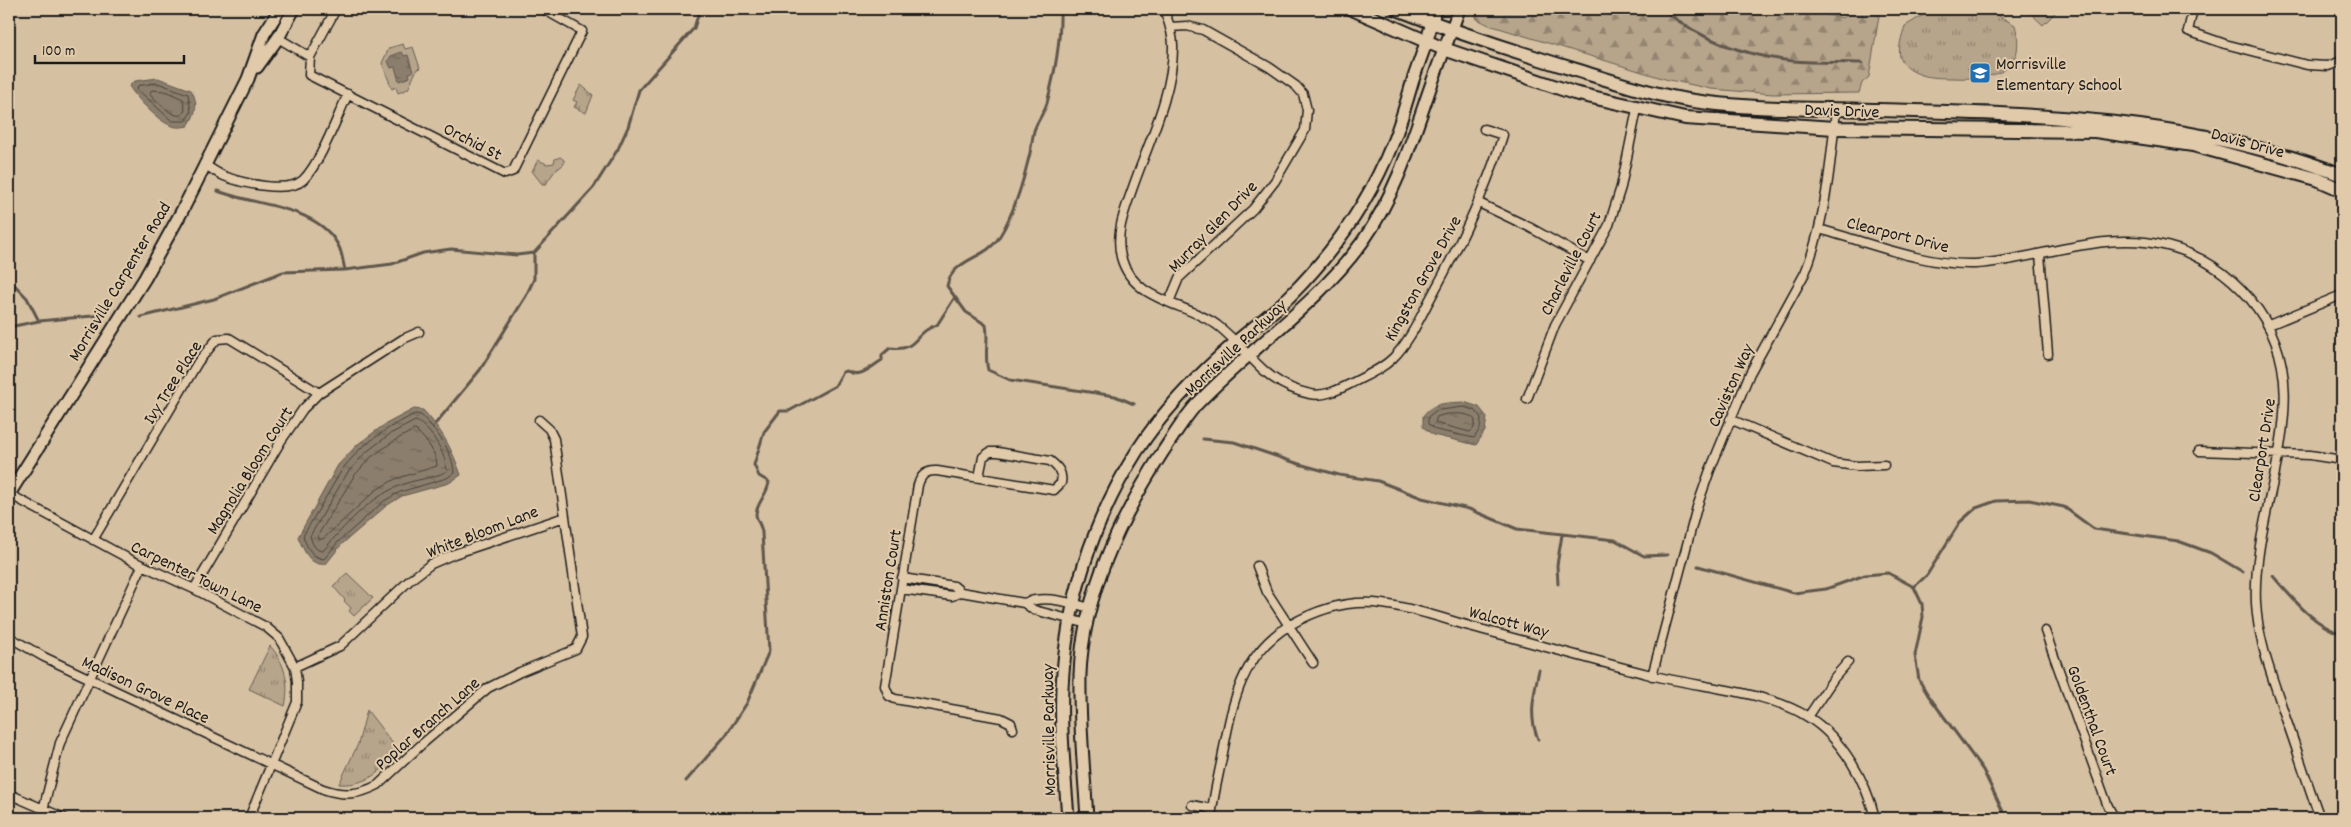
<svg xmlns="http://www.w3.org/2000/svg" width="2351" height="827" viewBox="0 0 2351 827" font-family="Dekko,sans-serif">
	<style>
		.grass { fill: url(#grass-tufts); stroke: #696054 }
		.forest { fill: url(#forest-firs); stroke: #696054 }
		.pitch { fill: #b6a48b; stroke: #696054 }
		.water { fill: url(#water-ripples); stroke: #5f574c }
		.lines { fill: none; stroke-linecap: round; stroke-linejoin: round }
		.shore { stroke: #48433c; stroke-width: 1 }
		.stream { stroke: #5f574c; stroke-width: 3 }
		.minor-casing { stroke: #1c1c1c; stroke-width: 11 }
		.secondary-casing { stroke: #1c1c1c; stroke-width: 15 }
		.primary-casing { stroke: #1c1c1c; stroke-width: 16 }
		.minor { stroke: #e1caaa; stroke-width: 8 }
		.secondary { stroke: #e1caaa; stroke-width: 11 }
		.primary { stroke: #e1caaa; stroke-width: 12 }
		.labels { text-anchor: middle; stroke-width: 4; stroke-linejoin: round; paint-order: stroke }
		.poi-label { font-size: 18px; fill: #1c1c1c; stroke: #e1caaa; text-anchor: start }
		.street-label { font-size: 18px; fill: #1c1c1c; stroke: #e1caaa }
	</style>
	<defs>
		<pattern id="grass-tufts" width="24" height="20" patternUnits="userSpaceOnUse" patternTransform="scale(1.25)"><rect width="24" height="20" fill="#b6a48b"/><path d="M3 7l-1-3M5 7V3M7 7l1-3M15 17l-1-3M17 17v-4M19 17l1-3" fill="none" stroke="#938571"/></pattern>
		<pattern id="forest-firs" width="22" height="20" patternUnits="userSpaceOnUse" patternTransform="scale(1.25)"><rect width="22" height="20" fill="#b6a48b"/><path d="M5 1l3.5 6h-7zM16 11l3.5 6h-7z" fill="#938571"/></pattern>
		<pattern id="water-ripples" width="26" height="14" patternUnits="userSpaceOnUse" patternTransform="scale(1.25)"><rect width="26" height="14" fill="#8b7e6c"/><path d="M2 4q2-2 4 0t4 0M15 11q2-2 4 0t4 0" fill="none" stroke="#716658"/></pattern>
	</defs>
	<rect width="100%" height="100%" fill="#d5c0a2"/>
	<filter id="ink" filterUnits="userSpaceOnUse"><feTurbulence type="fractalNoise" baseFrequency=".02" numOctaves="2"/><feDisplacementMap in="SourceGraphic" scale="10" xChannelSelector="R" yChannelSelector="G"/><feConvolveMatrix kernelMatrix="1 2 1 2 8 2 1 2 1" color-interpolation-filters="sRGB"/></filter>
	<g filter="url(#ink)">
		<path class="grass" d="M1949,9H1987L2015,25C2028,73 1992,80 1953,78C1943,78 1929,78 1919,74C1911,71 1902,65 1900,57C1898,47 1902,35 1905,26L1925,14Z
			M581,85L593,95L586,113L574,107L577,102L573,100Z
			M560,157L564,160V164L554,172L546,184H542L532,171L538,160L547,164L554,163L555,159Z
			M347,573L373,598L354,616L349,611L351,608L344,601L345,600L333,586Z
			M270,646C285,662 290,684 285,706L249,689Z
			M367,710L400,753C380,771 367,786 339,784L358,744Z"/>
		<path class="forest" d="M1473,9H1809L1817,13L1843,18L1853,9L1880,10L1869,77L1862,83L1859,93L1773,94L1711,89L1665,79L1489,25L1477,19Z"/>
		<path class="pitch" d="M2026,9H2059L2043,25Z
			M403,44L405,49L413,47L420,68L417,69L408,89L398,93L396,87L392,89L382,63L389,48Z"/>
		<path class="water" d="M402,52L404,56L408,55L413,72L409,73L410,77L399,81L395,67L391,68L388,61L391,56Z
			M158,78L191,90C199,103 196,114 188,126C183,127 178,128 172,126C159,122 136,98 129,86L135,81Z
			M1464,402L1479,407L1487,417L1485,431L1476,445L1433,435L1423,427V416C1432,402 1448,403 1464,402Z
			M414,409L423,410C442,430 452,449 461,475L449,483L402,496L386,506L341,545L326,564C309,567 303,548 298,537L338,465L358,444L384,425Z
			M580,813L600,818H557L562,815Z"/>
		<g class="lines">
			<path class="shore" d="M158,83L188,94L191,112L185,121H172L137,89L138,86Z
				M152,90L165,91L183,99L185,110L182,115C171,118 158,101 150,94Z
				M1464,407L1476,411L1481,418L1480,429L1474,438L1436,430L1428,424V417L1435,411Z
				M415,414L421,415C436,430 453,451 454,473L447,478L400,492L384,501L338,542L324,559C312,558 307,547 303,536L343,468L361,448L387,429Z
				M1447,414C1456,414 1469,412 1475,420L1474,428L1470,432L1439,424L1435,422L1437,417Z
				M416,421C431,428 446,454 447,471C433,479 414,479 399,486C369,498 343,527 323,551C315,551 312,543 310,536L348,472L365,453L390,434Z
				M414,430L417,431C426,440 437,453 437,466L395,479L376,490L323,539H319L318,535L354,476L370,458L394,441Z"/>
			<path class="stream" d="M1663,9C1699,40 1747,56 1793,61C1816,63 1840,62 1862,63
				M218,191C255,206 319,205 339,247C342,253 343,262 345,270
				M9,279L27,298L39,321
				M955,297L966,312L986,325C989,340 984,354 988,370L1010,380L1115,396L1134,404
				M141,317L214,299L283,272L345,270L392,264L423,253L451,249L517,255L534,253L594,187L618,149L628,127L639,90L694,28L700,9
				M9,327L39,321L103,315
				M436,423L480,370L526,296L534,279V253
				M1203,439L1234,442L1299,464L1339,475L1378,481L1422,498L1469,509L1517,529L1615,540L1644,556L1667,555
				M1698,566L1794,593L1826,589L1865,575L1888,573L1914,587L1922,604L1923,617L1915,655L1919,680L1928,695L1983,770L2006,818
				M2273,576C2292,598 2313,625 2342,634
				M1558,584L1557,565L1562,535
				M1914,587L1927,575L1960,522L1976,508L1996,501L2029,500L2064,507L2094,529L2178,541L2211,553L2243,572
				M1538,739C1528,716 1534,694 1539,670
				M686,781L726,735L747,703L769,651L762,533C762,526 756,520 756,514C757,502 768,494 769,482L759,476L754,465L764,432L780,411H789L835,386L843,372L847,371C860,379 871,367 882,360V355L890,348C919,352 913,332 937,325L955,297L947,286C952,259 985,259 998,239C1012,217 1022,186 1028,161C1031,151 1032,140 1034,131C1037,121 1044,113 1047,103C1055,73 1061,40 1060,9"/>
			<g class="minor-casing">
				<path id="minor" d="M336,9L310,57L309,75L505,174L513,171L582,31L543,9
					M1164,9C1168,21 1173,33 1173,45C1174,91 1148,144 1133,187C1125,210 1115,232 1121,257C1133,302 1185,302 1217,325C1251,351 1263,384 1310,394C1324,397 1338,390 1350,384C1365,376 1381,370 1393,358C1409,342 1419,320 1429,301C1459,247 1485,193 1503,135L1484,129
					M2193,9L2188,31L2225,44L2307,65L2328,66L2342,61
					M278,38L310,57
					M204,164C210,168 217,173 224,176C241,183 288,194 303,180C320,164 337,117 348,94
					M1479,203L1529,227L1590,261
					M1819,229C1867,242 1925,266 1975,264C2039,260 2103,229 2167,246C2200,254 2229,274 2250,299C2327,390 2251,500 2256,603C2258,643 2274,681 2286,719C2298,752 2308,786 2320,818
					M2040,254L2048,354
					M1169,302L1179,278L1253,209L1275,181L1305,130L1307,110L1303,94L1296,86L1269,67L1203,30L1187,26L1170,27
					M2269,325L2339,296
					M1527,399L1555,325L1609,225L1621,187L1637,109
					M1730,419L1833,463L1857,466L1884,465
					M2199,451L2310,455L2342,460
					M979,477L983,457L990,452H998L1050,461C1058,467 1063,473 1061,483L1054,490L937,471C926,470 921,475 918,485L885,686L889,696L895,699L1001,718L1011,723L1013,729
					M9,494L133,561L194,589L266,627L279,638L295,667L297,682V702L249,818
					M93,540L198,362L217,339L229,338L319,393
					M1257,566L1267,592L1313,663
					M902,578L954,586L961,592L1024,603L1034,610L1088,624
					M194,589L281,441L303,409L319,393L403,339L419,332
					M901,589L952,596L961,592
					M1024,603C1046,594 1069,603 1091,608
					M2045,631L2107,804L2114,818
					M9,637L44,657L323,789C343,796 359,795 378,785L421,745L488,688L520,672L576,649L582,637L554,439L549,429L539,420
					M295,667L340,646L410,580L431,564L454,554L565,517
					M1652,676L1697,507L1710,470L1750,373L1805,273C1825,224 1831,162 1836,109
					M1808,717L1834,678L1848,662
					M9,794L64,818
					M1192,805L1212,809
					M41,818L60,743L142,566
					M1211,818C1213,798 1218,778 1222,758C1232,705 1240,655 1290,625C1316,610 1344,601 1374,603C1407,606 1441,618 1473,627C1532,643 1592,660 1651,675C1700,688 1765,690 1808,717C1842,738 1866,781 1875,818
					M1471,818L1481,815"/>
			</g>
			<g class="secondary-casing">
				<path id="secondary" d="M257,67L278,38L294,9
					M9,494L145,278L182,211L248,79L264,34L280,9
					M1068,818C1065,775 1060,731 1062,688C1066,604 1092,522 1137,451C1164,409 1200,373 1237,341C1255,326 1274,312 1290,296C1334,252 1370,200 1393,142C1401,122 1407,100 1413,80C1421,56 1431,33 1435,9
					M1087,818C1084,770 1079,722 1080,674C1083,595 1120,519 1162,453C1173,437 1184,418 1197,404C1251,347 1317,305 1363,241C1394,197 1410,147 1427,97C1437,67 1449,38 1459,9"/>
			</g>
			<g class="primary-casing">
				<path id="primary" d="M1352,9L1444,49L1574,93L1685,118L1834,128L2095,131L2193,145L2317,179L2342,190
					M1397,9C1456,32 1516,52 1576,70C1615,82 1654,95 1694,101C1754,110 1817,108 1878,110C2035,114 2193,118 2342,175"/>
			</g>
			<use href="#minor" class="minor"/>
			<use href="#secondary" class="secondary"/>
			<use href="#primary" class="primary"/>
		</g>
	</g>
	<defs>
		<g id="school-square" transform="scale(1.125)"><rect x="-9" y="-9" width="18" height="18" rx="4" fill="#1f6fb2" stroke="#e1caaa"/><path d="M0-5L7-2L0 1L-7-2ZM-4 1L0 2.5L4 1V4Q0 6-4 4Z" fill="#fff"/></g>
	</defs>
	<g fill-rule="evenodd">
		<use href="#school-square" x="1980" y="73"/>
	</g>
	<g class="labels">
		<g class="poi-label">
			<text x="1996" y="69">Morrisville<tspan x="1996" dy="21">Elementary School</tspan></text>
		</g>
		<g class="street-label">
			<text transform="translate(1842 110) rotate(2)" y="6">Davis Drive</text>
			<text transform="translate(473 141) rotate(27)" y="6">Orchid St</text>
			<text transform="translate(2248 142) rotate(15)" y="6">Davis Drive</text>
			<text transform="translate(1212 226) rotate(-46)" y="6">Murray Glen Drive</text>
			<text transform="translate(1898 234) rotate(14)" y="6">Clearport Drive</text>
			<text transform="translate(1570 263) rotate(-63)" y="6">Charleville Court</text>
			<text transform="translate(1422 278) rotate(-61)" y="6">Kingston Grove Drive</text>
			<text transform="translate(119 281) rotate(-59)" y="6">Morrisville Carpenter Road</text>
			<text transform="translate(1235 347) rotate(-43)" y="6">Morrisville Parkway</text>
			<text transform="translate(172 382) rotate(-58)" y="6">Ivy Tree Place</text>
			<text transform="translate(1730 385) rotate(-66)" y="6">Caviston Way</text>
			<text transform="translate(2261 450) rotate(-81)" y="6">Clearport Drive</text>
			<text transform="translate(249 470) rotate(-58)" y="6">Magnolia Bloom Court</text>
			<text transform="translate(482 531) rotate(-21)" y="6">White Bloom Lane</text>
			<text transform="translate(197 576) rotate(26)" y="6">Carpenter Town Lane</text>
			<text transform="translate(887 580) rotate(-81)" y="6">Anniston Court</text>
			<text transform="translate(1509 621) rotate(15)" y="6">Walcott Way</text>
			<text transform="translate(146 689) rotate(25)" y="6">Madison Grove Place</text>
			<text transform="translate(2093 720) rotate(70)" y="6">Goldenthal Court</text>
			<text transform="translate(427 723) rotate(-41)" y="6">Poplar Branch Lane</text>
			<text transform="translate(1048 730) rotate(-91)" y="6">Morrisville Parkway</text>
		</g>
	</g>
	<rect width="2351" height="827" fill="none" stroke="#e1caaa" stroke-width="30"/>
	<rect x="15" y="15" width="2321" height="797" fill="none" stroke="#1c1c1c" stroke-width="2" filter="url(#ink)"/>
	<path d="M35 55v8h149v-8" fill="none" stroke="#1c1c1c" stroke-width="2.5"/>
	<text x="42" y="55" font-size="15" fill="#1c1c1c" stroke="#e1caaa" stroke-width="4" paint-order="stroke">100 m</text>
</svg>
